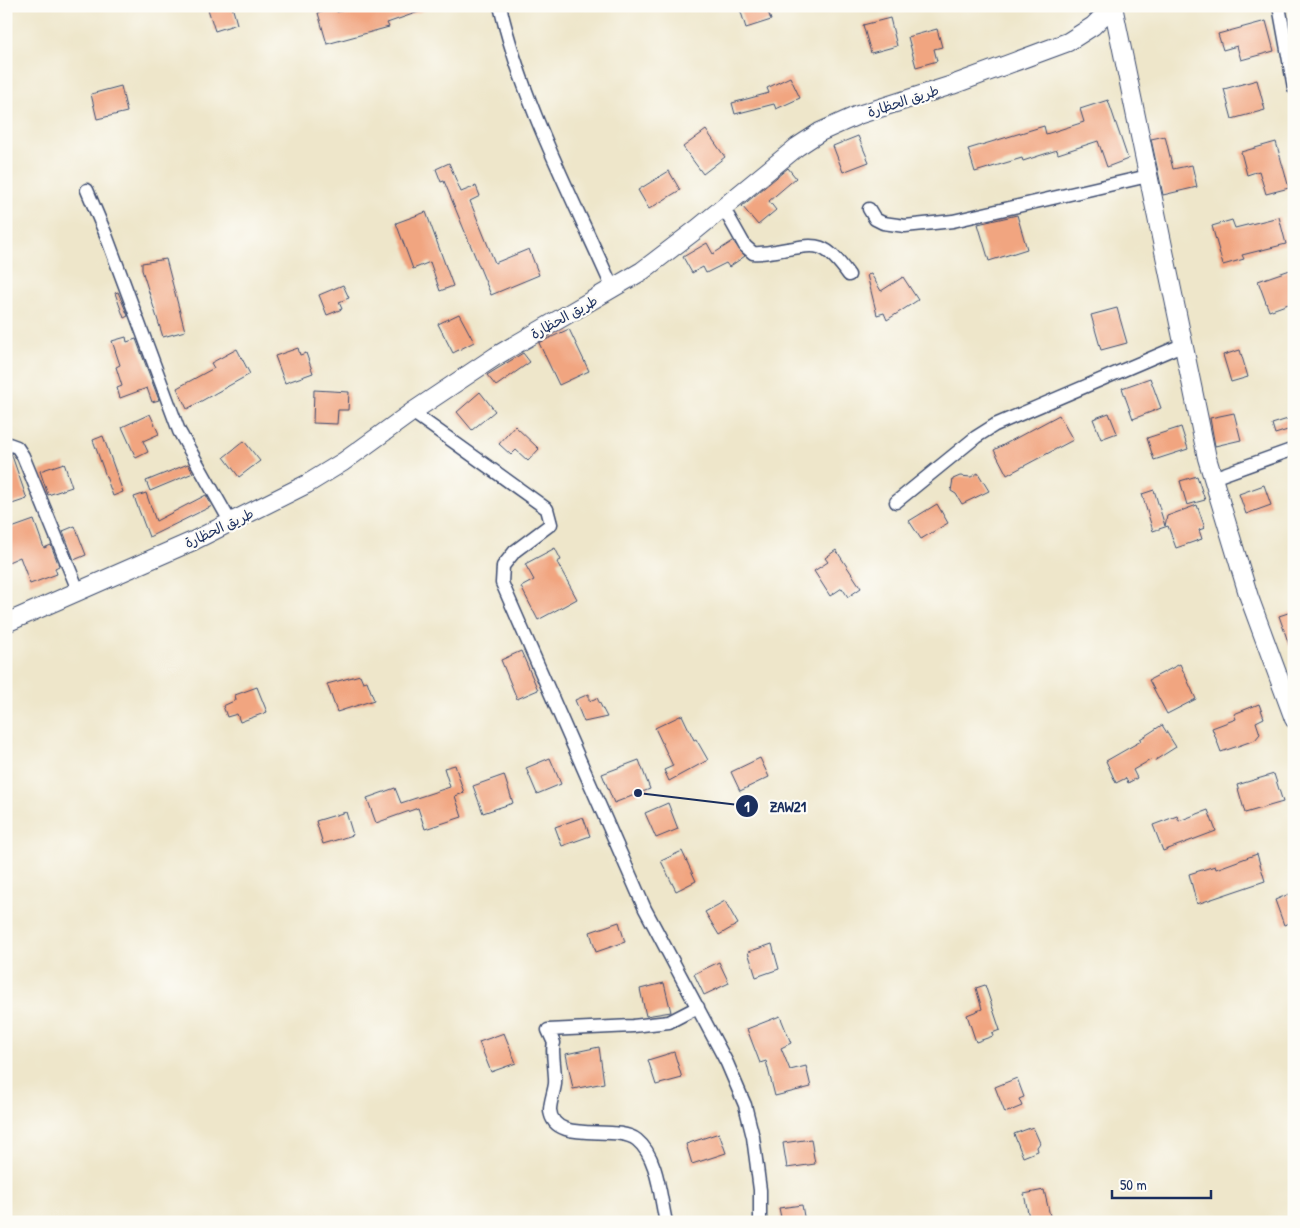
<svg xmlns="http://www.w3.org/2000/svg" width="1300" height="1228" viewBox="0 0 1300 1228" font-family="'Patrick Hand','Playpen Sans Arabic',sans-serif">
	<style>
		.building { fill: #f1a580 }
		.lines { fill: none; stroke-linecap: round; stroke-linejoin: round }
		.street-casing { stroke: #3b4a6e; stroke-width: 15 }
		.secondary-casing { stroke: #3b4a6e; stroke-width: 20 }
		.street { stroke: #fff; stroke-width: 12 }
		.secondary { stroke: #fff; stroke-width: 18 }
		.labels { text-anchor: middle; stroke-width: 4.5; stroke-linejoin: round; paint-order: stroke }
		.street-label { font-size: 14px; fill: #1b2f5e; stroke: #fdfcf7 }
		.leader { fill: none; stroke: #1b2f5e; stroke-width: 2 }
		.callout-dot { fill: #1b2f5e; stroke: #fdfcf7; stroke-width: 2 }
		.mark-label { font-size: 15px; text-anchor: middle; font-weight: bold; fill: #fff }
		.callout-label { font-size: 15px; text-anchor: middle; font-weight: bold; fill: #1b2f5e; stroke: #fdfcf7; stroke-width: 4.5; stroke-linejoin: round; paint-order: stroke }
	</style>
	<rect width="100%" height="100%" fill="#fdfcf7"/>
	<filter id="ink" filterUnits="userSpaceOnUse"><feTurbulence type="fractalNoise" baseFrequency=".02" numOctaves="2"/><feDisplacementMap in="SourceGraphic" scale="10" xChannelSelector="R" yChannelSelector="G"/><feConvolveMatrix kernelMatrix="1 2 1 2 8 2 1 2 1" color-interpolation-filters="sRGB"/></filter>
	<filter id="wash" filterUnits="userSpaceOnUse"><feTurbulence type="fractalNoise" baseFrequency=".0096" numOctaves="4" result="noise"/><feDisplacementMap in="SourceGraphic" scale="20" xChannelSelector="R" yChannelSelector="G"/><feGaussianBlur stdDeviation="1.12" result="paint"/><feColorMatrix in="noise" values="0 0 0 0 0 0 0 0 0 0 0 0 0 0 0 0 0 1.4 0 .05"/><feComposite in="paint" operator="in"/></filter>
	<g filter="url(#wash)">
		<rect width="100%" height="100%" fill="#eee6ca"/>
		<g id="blocks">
			<path class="building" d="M207,6H232L237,24L215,31Z
				M359,6H429L430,8L387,23L389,27L327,44L318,13L336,8L337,12Z
				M739,6H766L771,20L746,28Z
				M890,18L897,46L871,53L863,25Z
				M1266,21L1274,51L1241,60L1237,46L1223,50L1218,34Z
				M937,29L942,47L934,49L937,61L916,67L908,37Z
				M790,77L800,98L776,109L774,104L735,114L732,103L769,93L767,88Z
				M1257,80L1265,110L1232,119L1224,89Z
				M121,86L127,112L97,119L91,94Z
				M1108,100L1128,159L1107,167L1098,141L1058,154L1057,150L1023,161L1022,158L975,172L968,149L1044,126L1046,134L1084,122L1080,109Z
				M706,130L725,157L703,174L683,147Z
				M858,136L869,162L843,172L833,146Z
				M1165,136L1173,169L1192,165L1197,187L1163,195L1151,139Z
				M1276,142L1289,188L1266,194L1259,171L1247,175L1241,152Z
				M449,163L461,192L476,186L480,196L470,201L495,263L529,249L539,275L491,295L444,181L441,182L436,169Z
				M788,168L796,178L769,201L776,210L758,225L742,206Z
				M669,171L680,190L649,209L638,190Z
				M426,212L453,286L440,291L430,262L413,269L396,223Z
				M1017,215L1027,249L989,261L978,224Z
				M1279,217L1286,244L1242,255L1244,259L1223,265L1212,226L1232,220L1235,228Z
				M733,241L745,256L729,267L726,263L706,273L703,267L692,273L683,257L707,243L713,254Z
				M166,259L185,331L163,337L142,270V263Z
				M1290,270L1294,280V302L1269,311L1258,281Z
				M871,274L881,291L903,277L918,300L887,320L884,313L877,315L867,275Z
				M343,285L349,298L339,302L342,309L327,315L319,295Z
				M118,292L128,316L124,318L115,293Z
				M1117,308L1127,343L1101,350L1091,315Z
				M459,314L474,342L453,353L438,324Z
				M569,329L589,371L559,385L539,343Z
				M126,337L127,342L136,339L159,400L152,402L147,388L120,398L117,388L122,386L116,367L120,365L112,341Z
				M298,348L300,355L306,353L313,373L285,383L275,356Z
				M237,349L250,374L187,409L177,388L214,368L211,363Z
				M1240,350L1248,377L1231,382L1223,355Z
				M523,353L530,362L496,386L487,375Z
				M1150,378L1161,408L1133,419L1122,388Z
				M314,390L349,392L348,410H338L337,424L313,423Z
				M480,392L495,411L472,430L457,412Z
				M1109,413L1117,433L1101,439L1093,419Z
				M1234,413L1241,440L1215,446L1210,418Z
				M150,414L159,434L143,441L148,452L136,458L122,427Z
				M1059,415L1073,440L1007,475L994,450Z
				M1294,417V428L1275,434L1272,424Z
				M515,426L539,449L528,461L516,450L511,455L499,444Z
				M1181,427L1188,449L1154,460L1147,438Z
				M103,436L123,492L113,496L93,440Z
				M244,441L260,461L239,477L224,457Z
				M6,452L11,453L27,499L6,506Z
				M64,463L72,487L48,495L40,471Z
				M188,464L193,473L150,491L146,481Z
				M978,473L989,491L962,504L956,494L951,491L953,479L960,476L971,477Z
				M1197,476L1205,500L1187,505L1180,481Z
				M1264,485L1271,505L1246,514L1239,494Z
				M1154,490L1165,526L1167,516L1197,505L1205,528L1199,530L1202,539L1176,548L1168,526L1153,531L1142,494Z
				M146,493L156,521L206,495L212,506L149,537L134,497Z
				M937,504L948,523L921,539L909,521Z
				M34,520L44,548L51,545L59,566L55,568L57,574L30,584L20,557L6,563V530Z
				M75,526L86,555L74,560L63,531Z
				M555,548L561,560L557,562L577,599L538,620L521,587L534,580L525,564Z
				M836,550L861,588L848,597L842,588L830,596L814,571L828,562L825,558Z
				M1294,611V652L1292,653L1279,616Z
				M521,651L538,690L517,699L501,660Z
				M1180,664L1196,699L1167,714L1149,680Z
				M360,675L363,682L367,681L374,700L337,712L327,684Z
				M257,687L267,712L240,722L237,714L227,717L223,706L236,700L235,695Z
				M589,694V701L597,698L607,717L584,722L575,700Z
				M1259,704L1264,718L1256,722L1260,734L1255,740L1221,752L1212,728L1236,719L1234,714Z
				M682,715L694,740L696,739L708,760L669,781L664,770L673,766L655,728Z
				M1162,725L1176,747L1154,761L1152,759L1133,770L1137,778L1128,783L1126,778L1116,783L1106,761L1141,741L1140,739Z
				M550,758L561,784L537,794L526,768Z
				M760,758L769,777L740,791L731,772Z
				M639,760L650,789L614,803L602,774Z
				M455,765L464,793L455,796L462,817L425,829L418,808L376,823L367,798L395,788L401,803L450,787L444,768Z
				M1274,774L1283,802L1245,813L1237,785Z
				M504,775L513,803L483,813L473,786Z
				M668,803L678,829L656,838L645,813Z
				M1208,810L1216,831L1163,851L1153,825L1177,816L1179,821Z
				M346,812L353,835L323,844L316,821Z
				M583,817L590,836L562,846L555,827Z
				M682,851L696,881L676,891L661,861Z
				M1257,854L1265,881L1197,904L1189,874L1215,866L1216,869Z
				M1294,892V921L1284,925L1275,900Z
				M725,901L738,924L719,935L705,912Z
				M619,922L625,942L596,952L590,932Z
				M772,944L779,969L756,977L748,952Z
				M719,962L729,983L704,995L694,974Z
				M664,983L671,1012L646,1016L640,989Z
				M985,985L1000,1030L992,1033L993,1036L976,1042L967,1015L982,1009L976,988Z
				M780,1016L791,1043L781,1048L790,1070L806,1066L811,1087L775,1096L766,1061L760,1063L747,1029Z
				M504,1033L516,1063L491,1072L479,1042Z
				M599,1047L604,1083L573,1089L566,1054Z
				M674,1052L682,1078L656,1085L648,1060Z
				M1017,1078L1024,1097L1019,1099L1022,1106L1005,1113L995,1087Z
				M1033,1127L1040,1143L1037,1147L1038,1151L1023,1157L1014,1134Z
				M719,1133L726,1153L692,1164L686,1144Z
				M811,1139L815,1164L787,1168L783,1143Z
				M1044,1190L1051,1220L1030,1222L1024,1194Z
				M802,1205L805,1222H782L779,1208Z"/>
		</g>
	</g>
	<g filter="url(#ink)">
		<use href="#blocks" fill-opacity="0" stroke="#3b4a6e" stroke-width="1"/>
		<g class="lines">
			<g class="street-casing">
				<path id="street" d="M500,6C523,105 572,196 613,289
					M1279,6L1294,88
					M87,190L106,235L179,431L231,523
					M723,207L745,246L753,253C760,254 769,252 776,251C817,244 823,239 849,275
					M869,209L875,219L883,223L905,226L953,221L1148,176
					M412,412L547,509L551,524L515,551L503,566L502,583L645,909L727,1063L745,1105L753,1137L760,1190V1222
					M6,443L17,447L23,456L78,590
					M1213,478L1294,449
					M896,502L976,437L995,425L1182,345
					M666,1222C660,1197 658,1157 637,1140C616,1123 553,1146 550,1110C550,1102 554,1092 555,1084C556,1074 551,1049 554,1043L548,1030L633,1026L669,1022L698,1007"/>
			</g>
			<g class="secondary-casing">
				<path id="secondary" d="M1113,6L1207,458L1249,597L1294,719
					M6,623L193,541L307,484L343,462L412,412L496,356L642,271L697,229L797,147L820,132L858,115L952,85L1068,42L1093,26L1113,6"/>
			</g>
			<use href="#street" class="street"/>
			<use href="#secondary" class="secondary"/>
		</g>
	</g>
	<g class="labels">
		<g class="street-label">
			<text transform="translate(903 101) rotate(-18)" y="5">طريق الحظارة</text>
			<text transform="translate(564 317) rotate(-29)" y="5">طريق الحظارة</text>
			<text transform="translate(219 528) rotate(-25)" y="5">طريق الحظارة</text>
		</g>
	</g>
	<path class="leader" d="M638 793L747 806"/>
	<g class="callout-dot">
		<circle cx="638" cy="793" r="5"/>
		<circle cx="747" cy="806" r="12"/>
	</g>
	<g class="mark-label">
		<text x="747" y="812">1</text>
	</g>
	<g class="callout-label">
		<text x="788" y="812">ZAW21</text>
	</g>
	<rect width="1300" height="1228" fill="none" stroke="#fdfcf7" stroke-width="25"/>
	<path d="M1112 1190v8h99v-8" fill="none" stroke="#1b2f5e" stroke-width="2.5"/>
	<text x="1120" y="1190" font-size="15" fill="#1b2f5e" stroke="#fdfcf7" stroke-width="4" paint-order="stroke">50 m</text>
</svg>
